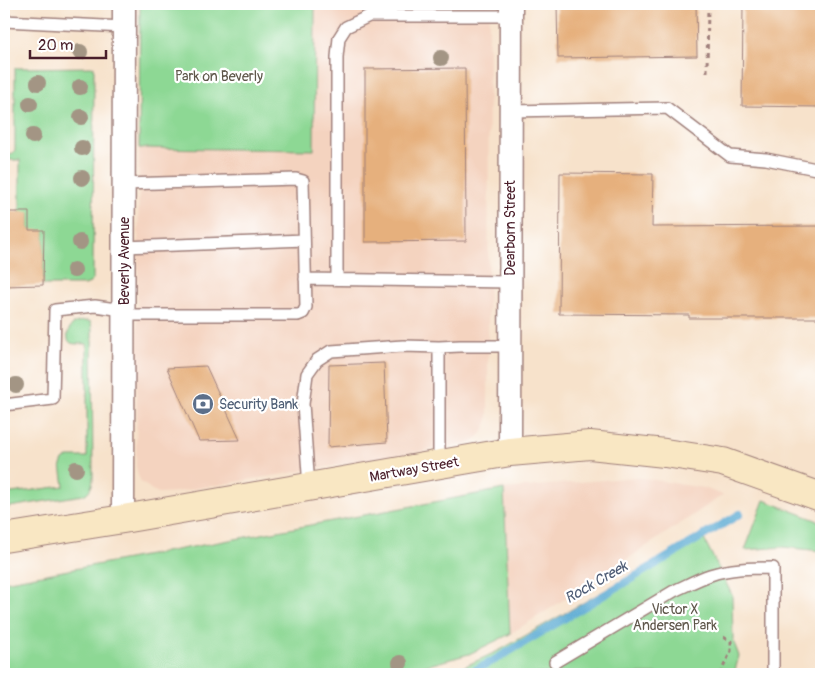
<svg xmlns="http://www.w3.org/2000/svg" width="825" height="678" viewBox="0 0 825 678" font-family="Pangolin,sans-serif">
	<style>
		.built { fill: #f4d3bf }
		.green { fill: #8dd894; stroke: #6c7c60 }
		.lines { fill: none; stroke-linecap: round; stroke-linejoin: round }
		.stream { stroke: #56a8d1; stroke-width: 8 }
		.building { fill: #e6b07d }
		.lane-casing { stroke: #a0807b; stroke-width: 14 }
		.street-casing { stroke: #a0807b; stroke-width: 25 }
		.secondary-casing { stroke: #a0807b; stroke-width: 30 }
		.path { stroke: #a0807b; stroke-width: 3; stroke-dasharray: 4 4; stroke-linecap: butt }
		.lane { stroke: #fff; stroke-width: 11 }
		.street { stroke: #fff; stroke-width: 22 }
		.secondary { stroke: #f9e7c3; stroke-width: 28 }
		.tree { fill: #a39584 }
		.labels { text-anchor: middle; stroke-width: 4.5; stroke-linejoin: round; paint-order: stroke }
		.park-label { font-size: 14px; fill: #5e564a; stroke: #fff }
		.street-label { font-size: 14px; fill: #4a1f2b; stroke: #fff }
		.service-label { font-size: 14px; fill: #4e5e75; stroke: #fff; text-anchor: start }
		.water-label { font-size: 15px; font-style: italic; fill: #4f5d76; stroke: #fff }
	</style>
	<rect width="100%" height="100%" fill="#fff"/>
	<filter id="ink" filterUnits="userSpaceOnUse"><feTurbulence type="fractalNoise" baseFrequency=".02" numOctaves="2"/><feDisplacementMap in="SourceGraphic" scale="10" xChannelSelector="R" yChannelSelector="G"/><feConvolveMatrix kernelMatrix="1 2 1 2 8 2 1 2 1" color-interpolation-filters="sRGB"/></filter>
	<filter id="wash" filterUnits="userSpaceOnUse"><feTurbulence type="fractalNoise" baseFrequency=".0096" numOctaves="4" result="noise"/><feDisplacementMap in="SourceGraphic" scale="20" xChannelSelector="R" yChannelSelector="G"/><feGaussianBlur stdDeviation="1.12" result="paint"/><feColorMatrix in="noise" values="0 0 0 0 0 0 0 0 0 0 0 0 0 0 0 0 0 1.4 0 .05"/><feComposite in="paint" operator="in"/></filter>
	<g filter="url(#wash)">
		<rect width="100%" height="100%" fill="#f7e2cb"/>
		<path class="built" d="M315,4H489L488,420L483,432L473,442L466,444L175,492L159,493L152,490L141,482L138,475L136,466L139,148L313,150Z
			M636,477L704,488L723,495L620,564L510,634L504,489Z"/>
		<path class="green" d="M140,4H315L314,150L139,148Z
			M94,67L93,279L90,283L85,285H43L44,231L29,230V213L20,212V160H4V156L12,154L15,150V68Z
			M88,321L91,322L92,331L93,480C92,487 89,493 83,495L4,508V494L64,486L61,465L63,460L68,457H87V344C83,343 75,345 71,343C65,340 68,329 72,325C77,321 82,321 88,321Z
			M504,489L510,634L469,654L396,674H4V582Z
			M764,500L821,522V551L783,547L745,550Z
			M702,535L732,595L733,640L739,656L734,674H448L500,650Z"/>
		<g class="lines">
			<path class="stream" d="M467,674L493,661L740,514"/>
		</g>
		<g id="blocks">
			<path class="building" d="M557,4H696L697,56L558,58Z
				M743,4H821V107L742,106Z
				M465,68L466,241L365,242V69Z
				M560,173L653,174L652,227L821,226V318H689V315L559,314Z
				M4,212H29V230H44L43,285L4,286Z
				M384,363L387,442L328,447L329,365Z
				M206,366L240,440L199,441L167,368Z"/>
		</g>
	</g>
	<g filter="url(#ink)">
		<use href="#blocks" fill-opacity="0" stroke="#a0807b" stroke-width="1"/>
		<g class="lines">
			<g class="lane-casing">
				<path id="lane" d="M4,21L124,27
					M511,111L667,108L730,156L766,159L821,170
					M124,247L304,240
					M305,279L510,282
					M337,279V57L339,38L346,27L369,16H511
					M123,315H298L303,313L306,307L303,181L296,179L124,184
					M4,405L53,399L55,310L95,306L123,310
					M439,464V347L460,346H510
					M309,487L303,404L307,374L317,360L331,351L403,346L439,347
					M555,662L674,591C685,586 698,579 710,575C730,568 752,568 773,568V674"/>
			</g>
			<g class="street-casing">
				<path id="street" d="M510,452L511,4
					M123,519L124,4"/>
			</g>
			<g class="secondary-casing">
				<path id="secondary" d="M4,538L123,519L510,452L590,445L665,453L723,462L821,497"/>
			</g>
			<path class="path" d="M707,72L708,4
				M720,674L731,651V641L723,637"/>
			<use href="#lane" class="lane"/>
			<use href="#street" class="street"/>
			<use href="#secondary" class="secondary"/>
		</g>
		<g class="tree">
			<circle cx="80" cy="52" r="8"/>
			<circle cx="441" cy="58" r="8"/>
			<circle cx="38" cy="83" r="8"/>
			<circle cx="80" cy="87" r="8"/>
			<circle cx="30" cy="104" r="8"/>
			<circle cx="81" cy="117" r="8"/>
			<circle cx="33" cy="136" r="8"/>
			<circle cx="82" cy="148" r="8"/>
			<circle cx="82" cy="178" r="8"/>
			<circle cx="80" cy="242" r="8"/>
			<circle cx="74" cy="270" r="8"/>
			<circle cx="16" cy="385" r="8"/>
			<circle cx="76" cy="469" r="8"/>
			<circle cx="400" cy="663" r="8"/>
		</g>
	</g>
	<defs>
		<g id="bank-disc" transform="scale(1.125)"><circle r="9.5" fill="#5c6f8a" stroke="#fff"/><path d="M-6-4H6V4H-6ZM0-2.3a2.3 2.3 0 1 0 0 4.6a2.3 2.3 0 1 0 0-4.6Z" fill="#fff"/></g>
	</defs>
	<g fill-rule="evenodd">
		<use href="#bank-disc" x="203" y="404"/>
	</g>
	<g class="labels">
		<g class="park-label">
			<text x="219" y="81">Park on Beverly</text>
			<text x="675" y="614">Victor X<tspan x="675" dy="16">Andersen Park</tspan></text>
		</g>
		<g class="street-label">
			<text transform="translate(510 228) rotate(-90)" y="5">Dearborn Street</text>
			<text transform="translate(124 261) rotate(-90)" y="5">Beverly Avenue</text>
			<text transform="translate(414 469) rotate(-10)" y="5">Martway Street</text>
		</g>
		<g class="service-label">
			<text x="219" y="409">Security Bank</text>
		</g>
		<g class="water-label">
			<text transform="translate(596 582) rotate(-30)" y="5">Rock Creek</text>
		</g>
	</g>
	<rect width="825" height="678" fill="none" stroke="#fff" stroke-width="20"/>
	<path d="M30 50v8h76v-8" fill="none" stroke="#4a1f2b" stroke-width="2.5"/>
	<text x="38" y="50" font-size="15" fill="#4a1f2b" stroke="#ffffff" stroke-width="4" paint-order="stroke">20 m</text>
</svg>
